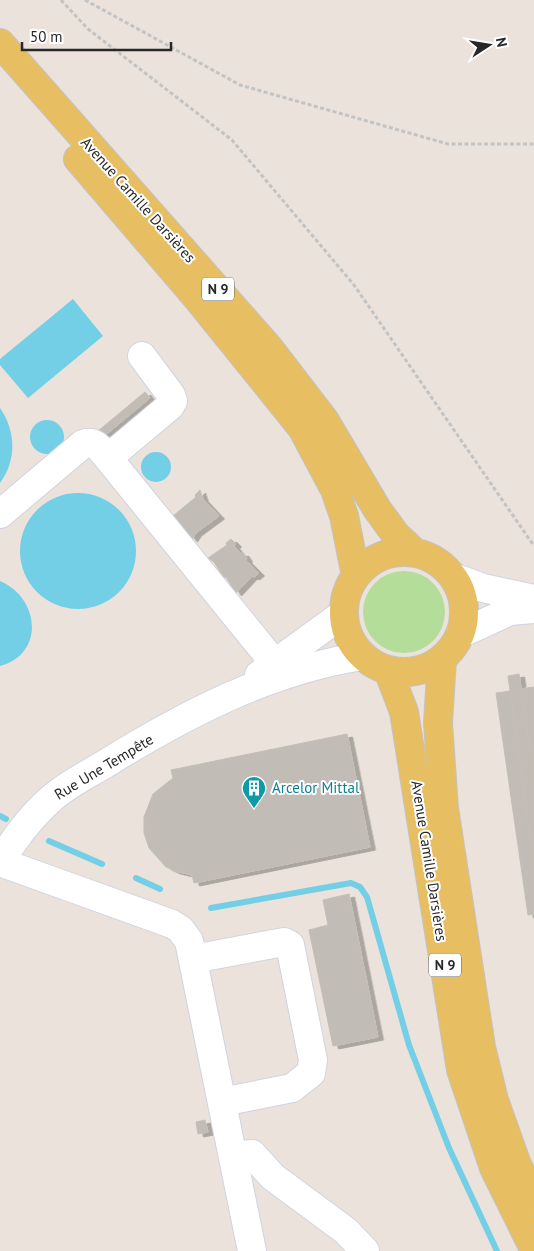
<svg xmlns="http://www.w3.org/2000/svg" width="534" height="1251" viewBox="0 0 534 1251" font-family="'PT Sans',sans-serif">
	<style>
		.green { fill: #b5dd9a }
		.water { fill: #73cfe6 }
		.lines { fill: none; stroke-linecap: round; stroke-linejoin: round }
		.stream { stroke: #73cfe6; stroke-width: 6 }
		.building { fill: #c2bcb7; stroke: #c5beb5; filter: url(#shadow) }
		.minor-casing { stroke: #d0d4e0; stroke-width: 30 }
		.major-casing { stroke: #c3c3c3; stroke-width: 30 }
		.path { stroke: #c3c3c3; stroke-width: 3; stroke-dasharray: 4 2.5; stroke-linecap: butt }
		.minor { stroke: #fff; stroke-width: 28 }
		.major { stroke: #e7bf62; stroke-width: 28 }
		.labels { text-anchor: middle; stroke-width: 4; stroke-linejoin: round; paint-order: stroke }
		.shield { fill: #fff; stroke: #686868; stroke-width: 1 }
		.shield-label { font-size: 14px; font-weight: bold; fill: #282828 }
		.street-label { font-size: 15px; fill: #282828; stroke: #fff }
		.culture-label { font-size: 15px; fill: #0d838f; stroke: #fff; text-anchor: start }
	</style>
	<defs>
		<filter id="shadow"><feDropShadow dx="5.5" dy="3" stdDeviation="0" flood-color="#0004"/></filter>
	</defs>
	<rect width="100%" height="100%" fill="#eae2db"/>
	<path class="green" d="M363 612a41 41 0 1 1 82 0a41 41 0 1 1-82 0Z"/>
	<path class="water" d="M73,299L103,336L28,398L0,365V359Z
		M0,408C16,431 17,460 0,483Z
		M30 437a17 17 0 1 1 34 0a17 17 0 1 1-34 0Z
		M141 467a15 15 0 1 1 30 0a15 15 0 1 1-30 0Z
		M20 551a58 58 0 1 1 116 0a58 58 0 1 1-116 0Z
		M0,581C40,598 45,654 0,666Z"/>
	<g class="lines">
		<path class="stream" d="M0,816L6,819
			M49,841L102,864
			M136,878L160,889
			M211,908L351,883L360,887L367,897L409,1045L449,1148L497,1251"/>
	</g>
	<path class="building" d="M145,392L150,398L103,437L98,431Z
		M200,490L203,499L219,516L196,533L192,539L173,516L196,497L195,495Z
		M231,539L236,544L234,546L241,554L243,553L247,559L246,560L259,573L254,577L252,576L236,593L226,577L224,578L214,562L208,558L227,545L226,543Z
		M519,674L534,777V864L508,676Z
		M534,687V777L521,689Z
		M510,691L534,864V914L528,915L496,693Z
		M347,734L370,847L194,883L192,875L175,871L166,867L149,848L144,833V817L153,794L173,778L171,770Z
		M349,894L378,1037L333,1046L309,930L328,925L323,900Z
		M205,1120L208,1132L198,1134L196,1122Z"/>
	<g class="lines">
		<g class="minor-casing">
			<path id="minor" d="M142,356L171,395L173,401L170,406L108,458L275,664
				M0,514L83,444C95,439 101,450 108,458
				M453,577L483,588L534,599
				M460,634L510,611L534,609
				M259,675L344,613
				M0,861C15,839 30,817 51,799C66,785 87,775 105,764C184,715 270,670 363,656
				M0,862L172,924L180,929L189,941L252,1251
				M193,959L284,942L290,945L313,1060L311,1073L292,1088L222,1102
				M233,1156L252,1154L273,1177L346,1231L365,1251"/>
		</g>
		<g class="major-casing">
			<path id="major" d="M0,43L269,348L325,421L377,509L396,535L414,552
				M78,159L198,299L302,428L335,490L344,516L356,576
				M344 612a60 60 0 1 1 120 0a60 60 0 1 1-120 0Z
				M442,659L438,723L444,808L481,1047L494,1100L516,1162L534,1201
				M388,670L404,712L461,1070L494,1168L534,1249"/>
		</g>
		<path class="path" d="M61,0L88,29L232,140L354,285L534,546
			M85,0L240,85L448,144H534"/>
		<use href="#minor" class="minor"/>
		<use href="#major" class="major"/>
	</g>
	<defs>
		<g id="building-pin" transform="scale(1.25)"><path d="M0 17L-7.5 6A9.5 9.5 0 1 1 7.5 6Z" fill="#0f9aa8" stroke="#fff"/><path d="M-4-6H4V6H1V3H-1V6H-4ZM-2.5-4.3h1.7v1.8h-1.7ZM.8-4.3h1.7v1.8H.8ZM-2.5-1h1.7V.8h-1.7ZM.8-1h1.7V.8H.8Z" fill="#fff"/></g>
	</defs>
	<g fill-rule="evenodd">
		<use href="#building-pin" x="254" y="788"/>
	</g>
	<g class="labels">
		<g class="shield">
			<rect x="202" y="277.5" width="32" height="23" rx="4"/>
			<rect x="429" y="953.5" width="32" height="23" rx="4"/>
		</g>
		<g class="shield-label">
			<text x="218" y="294">N 9</text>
			<text x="445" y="970">N 9</text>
		</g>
		<g class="street-label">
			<text transform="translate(138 200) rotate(48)" y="5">Avenue Camille Darsières</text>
			<text transform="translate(104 767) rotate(-31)" y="5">Rue Une Tempête</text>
			<text transform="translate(429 861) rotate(81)" y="5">Avenue Camille Darsières</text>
		</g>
		<g class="culture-label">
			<text x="272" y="793">Arcelor Mittal</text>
		</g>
	</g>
	<g transform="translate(489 45) rotate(78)" stroke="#ffffff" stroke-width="4" paint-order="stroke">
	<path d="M0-4L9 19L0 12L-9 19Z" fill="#282828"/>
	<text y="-8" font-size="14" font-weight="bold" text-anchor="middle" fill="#282828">N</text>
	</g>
	<path d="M22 42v8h149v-8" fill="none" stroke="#282828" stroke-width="2.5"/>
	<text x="30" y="42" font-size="15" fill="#282828" stroke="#ffffff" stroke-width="4" paint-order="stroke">50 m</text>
</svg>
